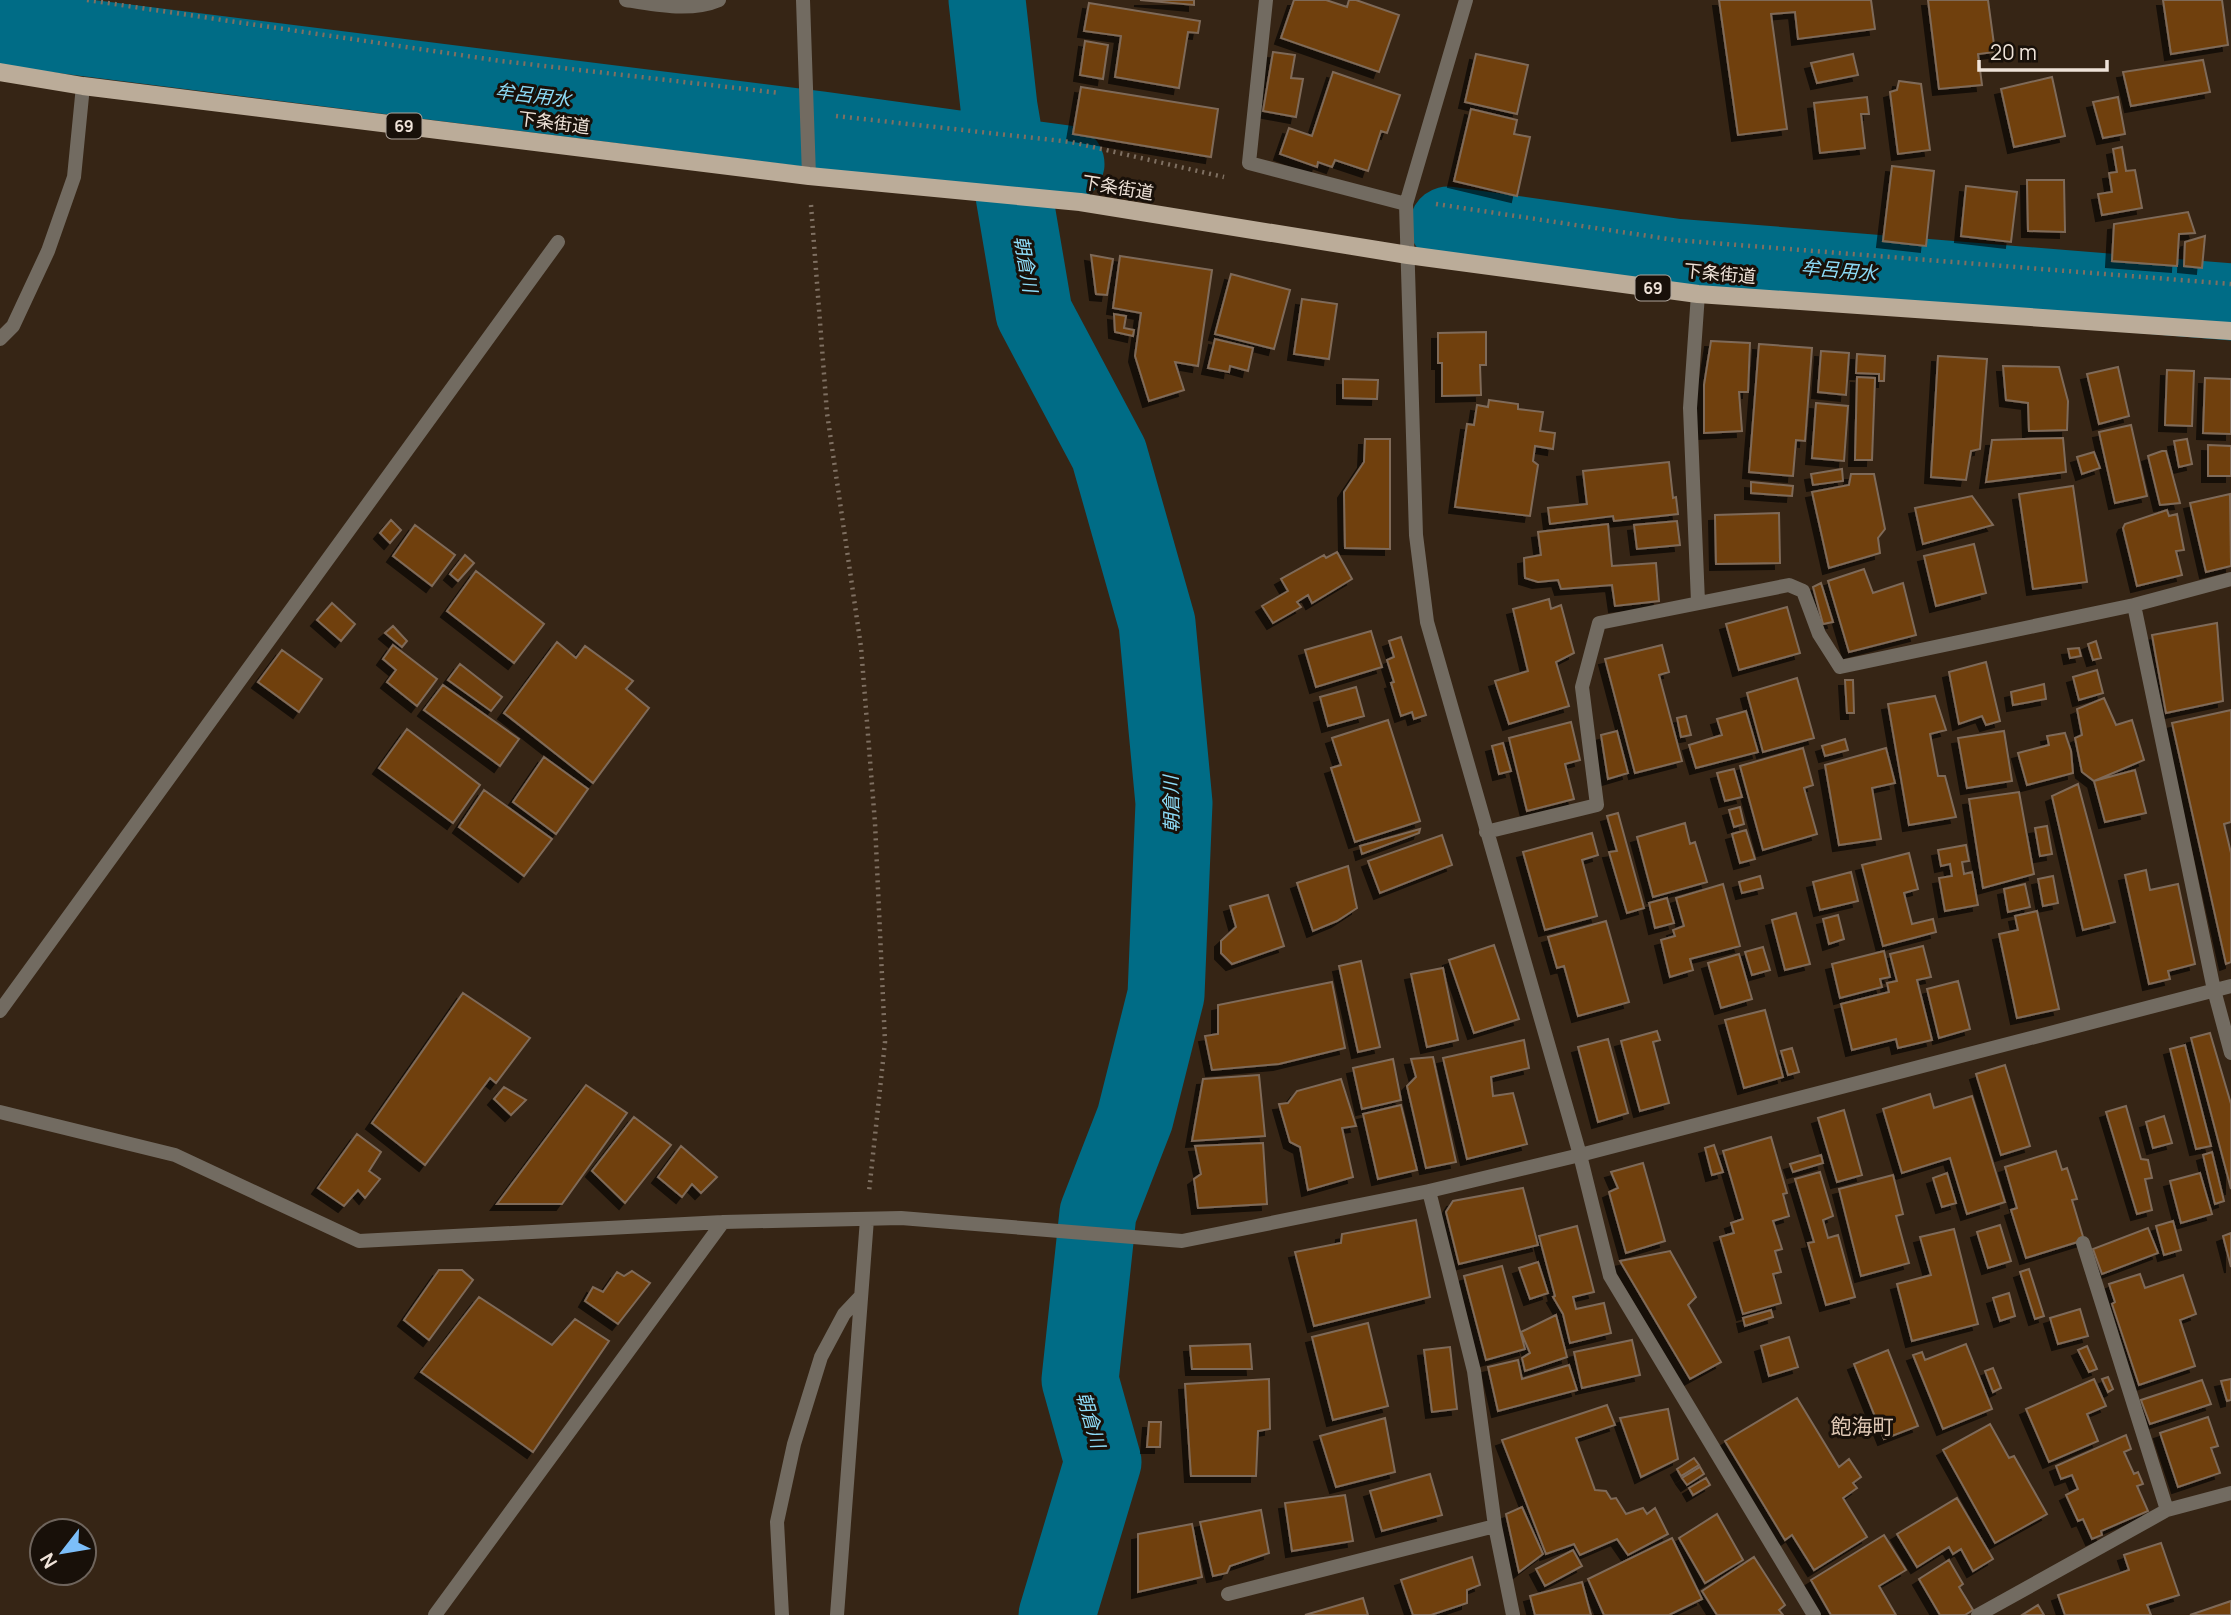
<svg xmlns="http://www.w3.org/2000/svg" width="2231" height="1615" viewBox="0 0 2231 1615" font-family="Manrope,'Noto Sans JP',sans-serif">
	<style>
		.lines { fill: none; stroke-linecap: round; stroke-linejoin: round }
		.river { stroke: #006c86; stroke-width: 77 }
		.building { fill: #70400a; stroke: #7f6a59; stroke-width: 2; filter: url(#shadow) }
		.path { stroke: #7f7062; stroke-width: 4.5; stroke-dasharray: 2 5; stroke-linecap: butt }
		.minor { stroke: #726b61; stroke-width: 14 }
		.primary { stroke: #bbac99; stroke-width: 18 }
		.labels { text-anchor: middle; stroke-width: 6; stroke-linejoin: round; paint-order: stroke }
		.shield { fill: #181009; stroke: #aea49b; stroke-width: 2 }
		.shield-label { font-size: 16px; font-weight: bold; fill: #efe3d9 }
		.street-label { font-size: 18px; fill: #efe3d9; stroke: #181009 }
		.water-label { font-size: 19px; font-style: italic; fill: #8ddbf7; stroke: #181009 }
		.quarter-label { font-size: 21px; fill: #dfc8b5; stroke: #181009 }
	</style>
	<defs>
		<filter id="shadow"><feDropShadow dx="-6" dy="6" stdDeviation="0" flood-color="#0009"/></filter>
	</defs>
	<rect width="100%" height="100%" fill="#362515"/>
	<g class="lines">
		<path class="river" d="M987,0L999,107L1034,313L1109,454L1157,623L1174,803L1166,995L1135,1118L1098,1213L1080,1380L1103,1462L1057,1615
			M0,27L821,130L1066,164
			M1448,225L1675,257L2231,302"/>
	</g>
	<path class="building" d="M1140,0H1194V5Z
		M1294,0H1326L1347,7L1349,0H1356L1399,15L1379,72L1281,38Z
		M1719,0H1871L1875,29L1798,39L1795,12L1771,14L1787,129L1738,135Z
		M1928,0H1988L1995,52L1978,54L1982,85L1939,89Z
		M2163,0H2222L2228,45L2171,54Z
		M1089,3L1200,21L1198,33L1188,32L1179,88L1115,77L1121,36L1084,31Z
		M1085,41L1108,45L1103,79L1080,75Z
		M1273,52L1295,55L1291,78L1303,79L1296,117L1263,111Z
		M1476,54L1528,65L1517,114L1465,102Z
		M1853,54L1858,75L1817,83L1811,63Z
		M2203,60L2210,92L2131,106L2123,72Z
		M1333,72L1400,95L1387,133L1381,131L1368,171L1335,160L1332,167L1318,162L1317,167L1280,154L1289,128L1312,136Z
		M2052,77L2065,136L2014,147L2001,89Z
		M1899,81L1921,84L1930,150L1898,154L1890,92L1897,90Z
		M1081,87L1218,109L1211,157L1073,134Z
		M1867,97L1869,114H1861L1865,148L1820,153L1814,103Z
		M2118,97L2125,134L2103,138L2093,102Z
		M1471,109L1517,120L1514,134L1530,137L1517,196L1454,181Z
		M2122,147L2126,171L2135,170L2142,208L2102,215L2098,194L2112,192L2109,173L2117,172L2113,149Z
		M1892,166L1934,171L1926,246L1883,241Z
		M2027,180H2064L2065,232L2028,231Z
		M1966,186L2017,192L2011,242L1961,236Z
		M2188,212L2195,233L2179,234L2177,266L2112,261L2114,224Z
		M2205,236L2202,268L2184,266L2185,242Z
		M1091,255L1113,259L1107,295L1096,294Z
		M1120,256L1212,270L1198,366L1175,362L1184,390L1149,401L1135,356L1141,313L1113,308Z
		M1231,274L1290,290L1274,349L1215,334Z
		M1302,299L1337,304L1329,359L1294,354Z
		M1114,314L1126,316L1124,328L1134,330L1133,336L1115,332Z
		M1486,332V365H1480L1481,395L1442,396V363H1438V333Z
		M1215,339L1253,348L1248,371L1230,366L1229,372L1208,368Z
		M1711,341L1750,343L1748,392H1739L1742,431L1704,433V385Z
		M1759,344L1812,348L1805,441L1796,440L1793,476L1749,472Z
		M1821,351L1849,353L1846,395L1818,392Z
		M1857,354L1885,356L1884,381H1879V374L1856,373Z
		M1938,356L1987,359L1980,449L1971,451L1966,480L1931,477Z
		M2003,366L2059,367L2068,401L2067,430L2029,431L2028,403L2006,400Z
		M2118,367L2129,416L2099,424L2087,374Z
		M2167,370L2194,371L2192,426L2165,425Z
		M1857,377L1875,378L1872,460H1855Z
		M2205,378L2231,379V434L2203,433Z
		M1343,379L1378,380L1377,399L1343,398Z
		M1489,400L1518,404V409L1543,412L1540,431L1555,433L1553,449L1535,446L1533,461L1538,465L1530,516L1455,507L1467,424L1474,425L1477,405L1488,407Z
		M1816,403L1848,406L1844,461L1812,458Z
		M2131,425L2147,496L2115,503L2099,432Z
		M2063,438L2066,472L1986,482L1992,440Z
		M1365,439H1390V549L1345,548L1344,492L1364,462Z
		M2187,439L2192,464L2179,467L2174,441Z
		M2208,445L2231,446V476H2208Z
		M2162,451H2166L2180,503L2160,505L2148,456Z
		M2094,452L2100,468L2082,474L2077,457Z
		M1669,462L1673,498L1676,497L1678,514L1614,521L1613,516L1550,524L1548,508L1587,504L1583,471Z
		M1842,469L1843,481L1813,485L1811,474Z
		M1851,474H1874L1885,529L1878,538L1880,553L1829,568L1812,492L1849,485Z
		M1751,482L1793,486L1792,496L1751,493Z
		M2073,486L2087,582L2033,589L2019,494Z
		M2230,494L2231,566L2206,572L2190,503Z
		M1972,496L1993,525L1923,544L1915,508Z
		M2167,510L2169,516L2177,514L2184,550L2176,551L2182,575L2137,586L2123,528L2125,524Z
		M1779,513L1780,563L1716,564L1715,515Z
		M391,520L401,530L390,543L380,533Z
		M1677,521L1680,545L1637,549L1634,525Z
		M1608,524L1612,566L1656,563L1659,601L1615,606L1612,585L1561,589L1558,580L1538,582L1525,578L1524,558L1541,555L1538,532Z
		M415,525L455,555L432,586L393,556Z
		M1974,544L1986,593L1936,606L1924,556Z
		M1337,552L1352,579L1312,603L1308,595L1297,602L1301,607L1273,623L1262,606L1288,591L1281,579L1324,555L1326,558Z
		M465,555L474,563L458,581L450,574Z
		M1864,569L1873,593L1903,583L1916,635L1849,652L1828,581Z
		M476,571L544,624L514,663L447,611Z
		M1821,583L1833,622L1823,624L1813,587Z
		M1549,599L1551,609L1561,605L1574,653L1556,662L1569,706L1509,724L1495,681L1528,671L1513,609Z
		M332,603L355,624L341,641L317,620Z
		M1787,607L1800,653L1739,670L1726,624Z
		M2217,623L2223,701L2166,713L2152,635Z
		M393,626L407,641L402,647L385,633Z
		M1371,631L1382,667L1316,687L1305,650Z
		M1401,637L1426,715L1414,719L1412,712L1401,716L1391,683L1394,682L1387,660L1394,657L1389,641Z
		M2096,641L2101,658L2093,660L2088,644Z
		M557,642L576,658L585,646L633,681L626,689L649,708L593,783L504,713Z
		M393,645L437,679L417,706L387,682L396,670L383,659Z
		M1662,645L1669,672L1659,675L1682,761L1635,773L1605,659Z
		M2079,648L2081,656L2070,658L2068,649Z
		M282,650L322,679L299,712L258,682Z
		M1986,662L2000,721L1986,725L1982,716L1959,724L1949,672Z
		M460,664L502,697L491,711L448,680Z
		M2097,670L2103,693L2079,700L2073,677Z
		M1797,678L1814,738L1763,752L1747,693Z
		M1845,680H1853L1854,713H1847Z
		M2044,684L2046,699L2013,705L2011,692Z
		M443,685L519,739L500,766L424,710Z
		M1356,687L1364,716L1328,726L1320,697Z
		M1935,696L1946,730L1930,734L1938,776H1945L1956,817L1909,825L1888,704Z
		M2104,698L2116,725L2132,720L2144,760L2094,781L2082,772L2075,738L2082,735L2077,709Z
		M2231,710V822L2224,824L2231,853V962L2226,964L2172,723Z
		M1746,711L1758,752L1696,768L1689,745L1722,735L1717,719Z
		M1686,716L1691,735L1681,737L1677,718Z
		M1388,720L1420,821L1355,842L1331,768L1341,765L1332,738Z
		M1571,722L1580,760L1565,764L1574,799L1527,811L1509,738Z
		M407,729L480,785L453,823L379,768Z
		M1617,731L1628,773L1608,779L1601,735Z
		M2004,731L2012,781L1967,788L1958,738Z
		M2065,733L2071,751L2073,773L2027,785L2018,753L2049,745L2047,736Z
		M1845,739L1848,750L1825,756L1822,746Z
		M1503,743L1511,771L1499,774L1492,746Z
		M1803,748L1813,785L1804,788L1817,834L1763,850L1740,766Z
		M1886,748L1895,783L1872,788L1881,839L1839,845L1825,765Z
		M544,757L588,789L556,834L513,802Z
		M1734,769L1742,797L1725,801L1717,773Z
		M2135,770L2146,813L2105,822L2094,781Z
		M2078,784L2115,922L2083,930L2052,796Z
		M484,790L552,839L524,876L459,827Z
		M2019,792L2034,874L1983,888L1969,799Z
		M1740,807L1744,824L1734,827L1729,810Z
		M1618,813L1644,908L1627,913L1609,852L1617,851L1607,816Z
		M1685,823L1690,844L1695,842L1707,882L1653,897L1637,837Z
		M2047,826L2052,854L2040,856L2035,828Z
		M1420,829L1419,833L1362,854L1360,846Z
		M1746,830L1755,859L1740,863L1732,834Z
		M1592,833L1598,855L1582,860L1597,916L1545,930L1523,852Z
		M1442,835L1452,865L1380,893L1368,861Z
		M1966,845L1969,861L1962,862L1964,874L1972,872L1978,905L1945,911L1939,878L1952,876L1950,864L1941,866L1938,850Z
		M1909,853L1918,889L1904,893L1912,924L1933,919L1936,932L1883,946L1862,865Z
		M1348,866L1357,908L1337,921L1313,931L1297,883Z
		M2146,870L2150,890L2178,884L2195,964L2168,971L2170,979L2149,984L2125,875Z
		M1851,872L1858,901L1820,910L1813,882Z
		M1760,876L1763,888L1742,893L1739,882Z
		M2053,876L2058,903L2043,906L2038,879Z
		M1723,884L1740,946L1690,959L1693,970L1670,977L1661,940L1675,936L1673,930L1684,926L1676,898Z
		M2025,884L2030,907L2008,912L2004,889Z
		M1268,895L1284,946L1232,964L1221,953V941L1236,927L1230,906Z
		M1667,898L1674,923L1655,928L1649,903Z
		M2037,911L2059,1009L2017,1018L1999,934L2018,930L2015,916Z
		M1796,913L1810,964L1785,970L1772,920Z
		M1838,915L1844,939L1829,944L1823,919Z
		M1606,921L1629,1002L1578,1016L1564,966L1557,968L1548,937Z
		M1494,945L1519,1019L1474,1033L1449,960Z
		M1923,946L1931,977L1917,980L1932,1040L1898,1048L1896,1039L1852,1050L1841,1004L1889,992L1887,983L1897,981L1890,954Z
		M1763,947L1770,970L1752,975L1745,952Z
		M1884,951L1890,977L1880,979L1882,987L1840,998L1832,964Z
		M1739,954L1752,999L1721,1008L1708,963Z
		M1361,961L1380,1047L1358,1052L1339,966Z
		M1443,968L1458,1040L1427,1047L1411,974Z
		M1958,981L1970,1029L1939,1038L1927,989Z
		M1332,982L1345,1048L1279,1064L1212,1070L1205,1036L1218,1034V1005Z
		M463,993L530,1038L496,1083L490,1078L425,1165L372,1123Z
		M1765,1010L1783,1077L1744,1088L1725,1020Z
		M1657,1031L1660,1040L1653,1042L1669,1103L1640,1111L1621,1041Z
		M2210,1033L2231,1104V1189L2191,1038Z
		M1608,1039L1628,1113L1598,1122L1578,1047Z
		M1524,1040L1529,1068L1491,1077L1493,1096L1513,1093L1527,1144L1467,1159L1443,1058Z
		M2185,1045L2211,1146L2196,1149L2170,1049Z
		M1792,1048L1799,1072L1788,1075L1781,1051Z
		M1433,1057L1456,1162L1426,1168L1407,1086L1416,1077L1411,1059Z
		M1393,1059L1401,1100L1362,1109L1353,1068Z
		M2005,1065L2030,1146L2001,1155L1976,1074Z
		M1259,1075L1265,1136L1192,1141L1203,1079Z
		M1341,1079L1356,1126L1342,1128L1353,1177L1308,1190L1300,1147L1290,1142L1279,1104L1288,1103L1297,1091Z
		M586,1085L627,1113L562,1204H497Z
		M504,1087L526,1100L511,1115L494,1099Z
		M1930,1094L1934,1108L1972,1096L2005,1202L1967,1214L1950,1158L1902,1173L1883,1109Z
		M1401,1105L1417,1170L1378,1179L1363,1114Z
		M2126,1106L2141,1159L2148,1160L2152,1178L2145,1179L2152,1210L2137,1214L2106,1112Z
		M1844,1110L1862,1175L1837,1182L1818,1118Z
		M2164,1116L2172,1143L2153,1148L2146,1122Z
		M634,1117L671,1145L625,1203L592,1171Z
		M357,1134L381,1152L369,1171L380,1179L365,1198L358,1190L344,1206L318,1188Z
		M1771,1137L1787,1193L1783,1194L1789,1216L1773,1221L1782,1249L1775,1251L1781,1272L1773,1274L1781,1303L1743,1314L1720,1237L1734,1233L1731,1223L1743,1219L1723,1151Z
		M1263,1143L1267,1204L1198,1208L1194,1179L1201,1174L1195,1146Z
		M1714,1145L1723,1172L1712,1175L1705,1148Z
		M681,1146L717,1177L701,1193L692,1184L682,1197L658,1177Z
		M2056,1151L2062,1170L2067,1168L2077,1199L2072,1200L2084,1240L2026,1258L2011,1210L2017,1208L2005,1167Z
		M2212,1152L2224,1201L2215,1204L2203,1155Z
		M1821,1155L1823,1163L1793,1172L1790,1164Z
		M1643,1163L1665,1241L1626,1253L1609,1192L1618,1188L1611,1172Z
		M1820,1172L1833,1216L1823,1220L1828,1238L1838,1235L1855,1297L1826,1305L1808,1243L1814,1242L1795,1179Z
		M1947,1173L1956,1203L1942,1207L1933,1178Z
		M2200,1173L2212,1214L2181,1223L2170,1181Z
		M1893,1175L1903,1214L1896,1216L1909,1263L1861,1276L1839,1189Z
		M1523,1188L1538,1245L1459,1264L1446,1212L1453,1201Z
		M1416,1220L1430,1297L1314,1326L1295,1252L1341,1243L1342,1234Z
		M2173,1221L2181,1250L2164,1255L2156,1226Z
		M2000,1225L2011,1261L1988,1268L1977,1232Z
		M1577,1226L1594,1292L1573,1297L1576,1309L1604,1303L1611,1333L1570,1343L1563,1314L1553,1297L1555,1296L1539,1236Z
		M2148,1228L2158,1253L2102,1274L2093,1249Z
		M1954,1229L1978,1324L1912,1341L1897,1284L1931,1275L1920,1237Z
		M2231,1233V1267L2223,1236Z
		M1670,1251L1696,1297L1688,1305L1721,1362L1690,1379L1620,1261Z
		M1538,1262L1548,1293L1530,1299L1519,1268Z
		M1502,1266L1525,1349L1486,1360L1464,1276Z
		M2029,1269L2044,1316L2035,1319L2020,1272Z
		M439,1270H462L473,1280L429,1340L404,1320Z
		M632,1271L650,1283L618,1324L585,1301L593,1287L603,1292L617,1272L624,1276Z
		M2140,1274L2145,1288L2183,1275L2196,1314L2180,1320L2195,1366L2139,1385L2112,1304L2115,1302L2109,1284Z
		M2009,1293L2015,1316L2000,1321L1993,1298Z
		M479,1297L552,1345L575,1319L609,1341L533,1452L421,1372Z
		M2080,1309L2088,1336L2058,1344L2050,1318Z
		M1771,1310L1773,1317L1745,1326L1743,1318Z
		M1556,1315L1567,1357L1525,1371L1522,1358L1530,1353L1521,1332Z
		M1368,1323L1388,1406L1333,1420L1312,1337Z
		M1789,1337L1798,1367L1769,1376L1761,1346Z
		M1632,1340L1640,1375L1582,1388L1574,1352Z
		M1250,1344L1252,1369H1192L1190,1346Z
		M1966,1344L1992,1409L1943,1429L1913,1355L1922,1352L1925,1360Z
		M2087,1346L2097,1369L2089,1372L2078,1350Z
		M1450,1347L1457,1409L1432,1412L1424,1350Z
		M1888,1350L1918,1426L1884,1439L1854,1364Z
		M1518,1360L1522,1379L1569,1365L1577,1390L1498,1411L1488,1367Z
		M1993,1368L2001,1388L1993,1392L1985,1371Z
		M2108,1377L2113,1389L2108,1392L2102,1379Z
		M1269,1379L1270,1429L1258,1431L1256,1476H1191L1185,1384Z
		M2094,1379L2106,1406L2087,1414L2098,1441L2049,1462L2026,1409Z
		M2231,1379V1400L2227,1401L2221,1381Z
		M2202,1380L2211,1404L2150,1424L2141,1400Z
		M1797,1398L1839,1467L1849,1459L1861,1477L1853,1483L1857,1488L1843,1498L1867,1537L1814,1570L1792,1535L1785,1540L1725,1441Z
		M1607,1405L1615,1425L1576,1438L1595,1490L1606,1491L1611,1499L1616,1498L1626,1514L1643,1508L1647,1514L1655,1508L1668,1534L1628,1555L1617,1539L1580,1555L1574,1544L1546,1554L1502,1440Z
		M1668,1409L1678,1459L1641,1477L1620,1418Z
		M2208,1417L2218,1446L2211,1448L2220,1473L2178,1487L2160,1433Z
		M1385,1418L1395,1472L1336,1487L1320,1436Z
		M1149,1422H1161L1160,1447H1147Z
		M1990,1424L2009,1458L2014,1456L2047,1514L1995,1543L1943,1450Z
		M2126,1435L2131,1449L2124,1452L2134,1474L2138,1472L2143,1484L2137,1486L2148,1511L2101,1531L2102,1535L2092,1539L2083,1519L2078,1521L2066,1495L2078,1489L2072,1475L2061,1479L2056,1466Z
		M1694,1458L1699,1465L1681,1476L1677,1469Z
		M1700,1467L1704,1474L1687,1485L1682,1478Z
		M1430,1474L1442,1515L1382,1531L1370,1491Z
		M1706,1478L1710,1485L1693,1495L1689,1488Z
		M1345,1495L1353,1541L1292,1551L1285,1503Z
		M1957,1498L1993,1559L1973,1571L1961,1549L1953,1554L1949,1547L1917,1567L1897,1534Z
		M1522,1507L1543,1554L1519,1572L1506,1514Z
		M1261,1510L1269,1553L1230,1566L1227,1573L1213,1576L1200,1522Z
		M1717,1514L1743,1560L1705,1583L1679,1538Z
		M1192,1524L1202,1577L1138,1592V1534Z
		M1884,1535L1906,1570L1879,1586L1896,1615H1831L1811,1580Z
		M1672,1538L1702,1599L1669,1615H1604L1588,1579Z
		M2161,1543L2179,1595L2147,1605L2151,1615H2065L2058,1595L2129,1570L2124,1555Z
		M1573,1550L1582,1566L1545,1586L1536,1569Z
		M1472,1557L1480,1585L1467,1590V1603L1431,1615H1413L1401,1580Z
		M1754,1557L1785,1605L1779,1610L1783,1615H1717L1702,1591Z
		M1949,1560L1963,1584L1959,1587L1973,1610L1965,1615H1940L1919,1579Z
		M1582,1582L1591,1615H1535L1530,1596Z
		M1363,1598L1368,1615H1305Z
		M2231,1601V1615H2190Z
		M2038,1605L2044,1615H2022Z"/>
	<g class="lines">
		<path class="path" d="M87,0L501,61L780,93
			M836,116L1071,142L1224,177
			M1436,204L1675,240L2231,284
			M811,205L827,413L861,647L875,823L885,1042L869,1192"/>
		<path class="minor" d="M626,0C656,5 691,12 719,0
			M803,0L809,176
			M1266,0L1249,163L1406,204
			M1466,0L1406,204L1416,535L1427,622L1580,1155L1610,1276L1814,1615
			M0,339L13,326L48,251L74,177L83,86
			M1698,602L1690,408L1698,294
			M2134,605L2214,990L2231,1053
			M1486,832L1597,805L1582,687L1599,623L1789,585L1803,591L1819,634L1840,667L2134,605L2231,579
			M0,1011L558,242
			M0,1112L175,1155L359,1241L723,1222L901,1218L1182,1241L1429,1191L1580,1155L2231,986
			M1429,1191L1474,1371L1495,1526L1513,1615
			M2083,1243L2167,1510
			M1228,1594L1495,1526
			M435,1615L723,1222
			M782,1615L777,1522L794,1444L821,1357L844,1314L860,1297
			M837,1615L867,1219
			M1978,1615L2167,1510L2231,1493"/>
		<path class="primary" d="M0,72L83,86L809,176L1080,202L1408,255L1698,294L2231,331"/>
	</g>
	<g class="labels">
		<g class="shield">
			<rect x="386.5" y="113.5" width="35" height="25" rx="5"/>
			<rect x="1635.5" y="275.5" width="35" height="25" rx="5"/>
		</g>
		<g class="shield-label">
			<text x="404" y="132">69</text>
			<text x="1653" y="294">69</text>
		</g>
		<g class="street-label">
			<text transform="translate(554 123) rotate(7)" y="6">下条街道</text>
			<text transform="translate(1118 188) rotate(9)" y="6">下条街道</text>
			<text transform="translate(1720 274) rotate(5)" y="6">下条街道</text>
		</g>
		<g class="water-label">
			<text transform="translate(533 95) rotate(7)" y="7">牟呂用水</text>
			<text transform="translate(1026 264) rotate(80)" y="7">朝倉川</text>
			<text transform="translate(1839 270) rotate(5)" y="7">牟呂用水</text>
			<text transform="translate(1171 804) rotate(-91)" y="7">朝倉川</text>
			<text transform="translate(1091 1420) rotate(74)" y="7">朝倉川</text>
		</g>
		<g class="quarter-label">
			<text x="1862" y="1434">飽海町</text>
		</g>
	</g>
	<g transform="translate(63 1552) rotate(239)"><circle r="33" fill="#181009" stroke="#6e645c" stroke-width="2"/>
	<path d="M0-5L12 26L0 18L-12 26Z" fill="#7cbef9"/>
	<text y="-10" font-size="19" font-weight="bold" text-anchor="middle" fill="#efe3d9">N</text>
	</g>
	<path d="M1979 60v10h128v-10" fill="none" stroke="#efe3d9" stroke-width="3.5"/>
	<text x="1990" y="60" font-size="21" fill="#efe3d9" stroke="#181009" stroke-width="5" paint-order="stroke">20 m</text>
</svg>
